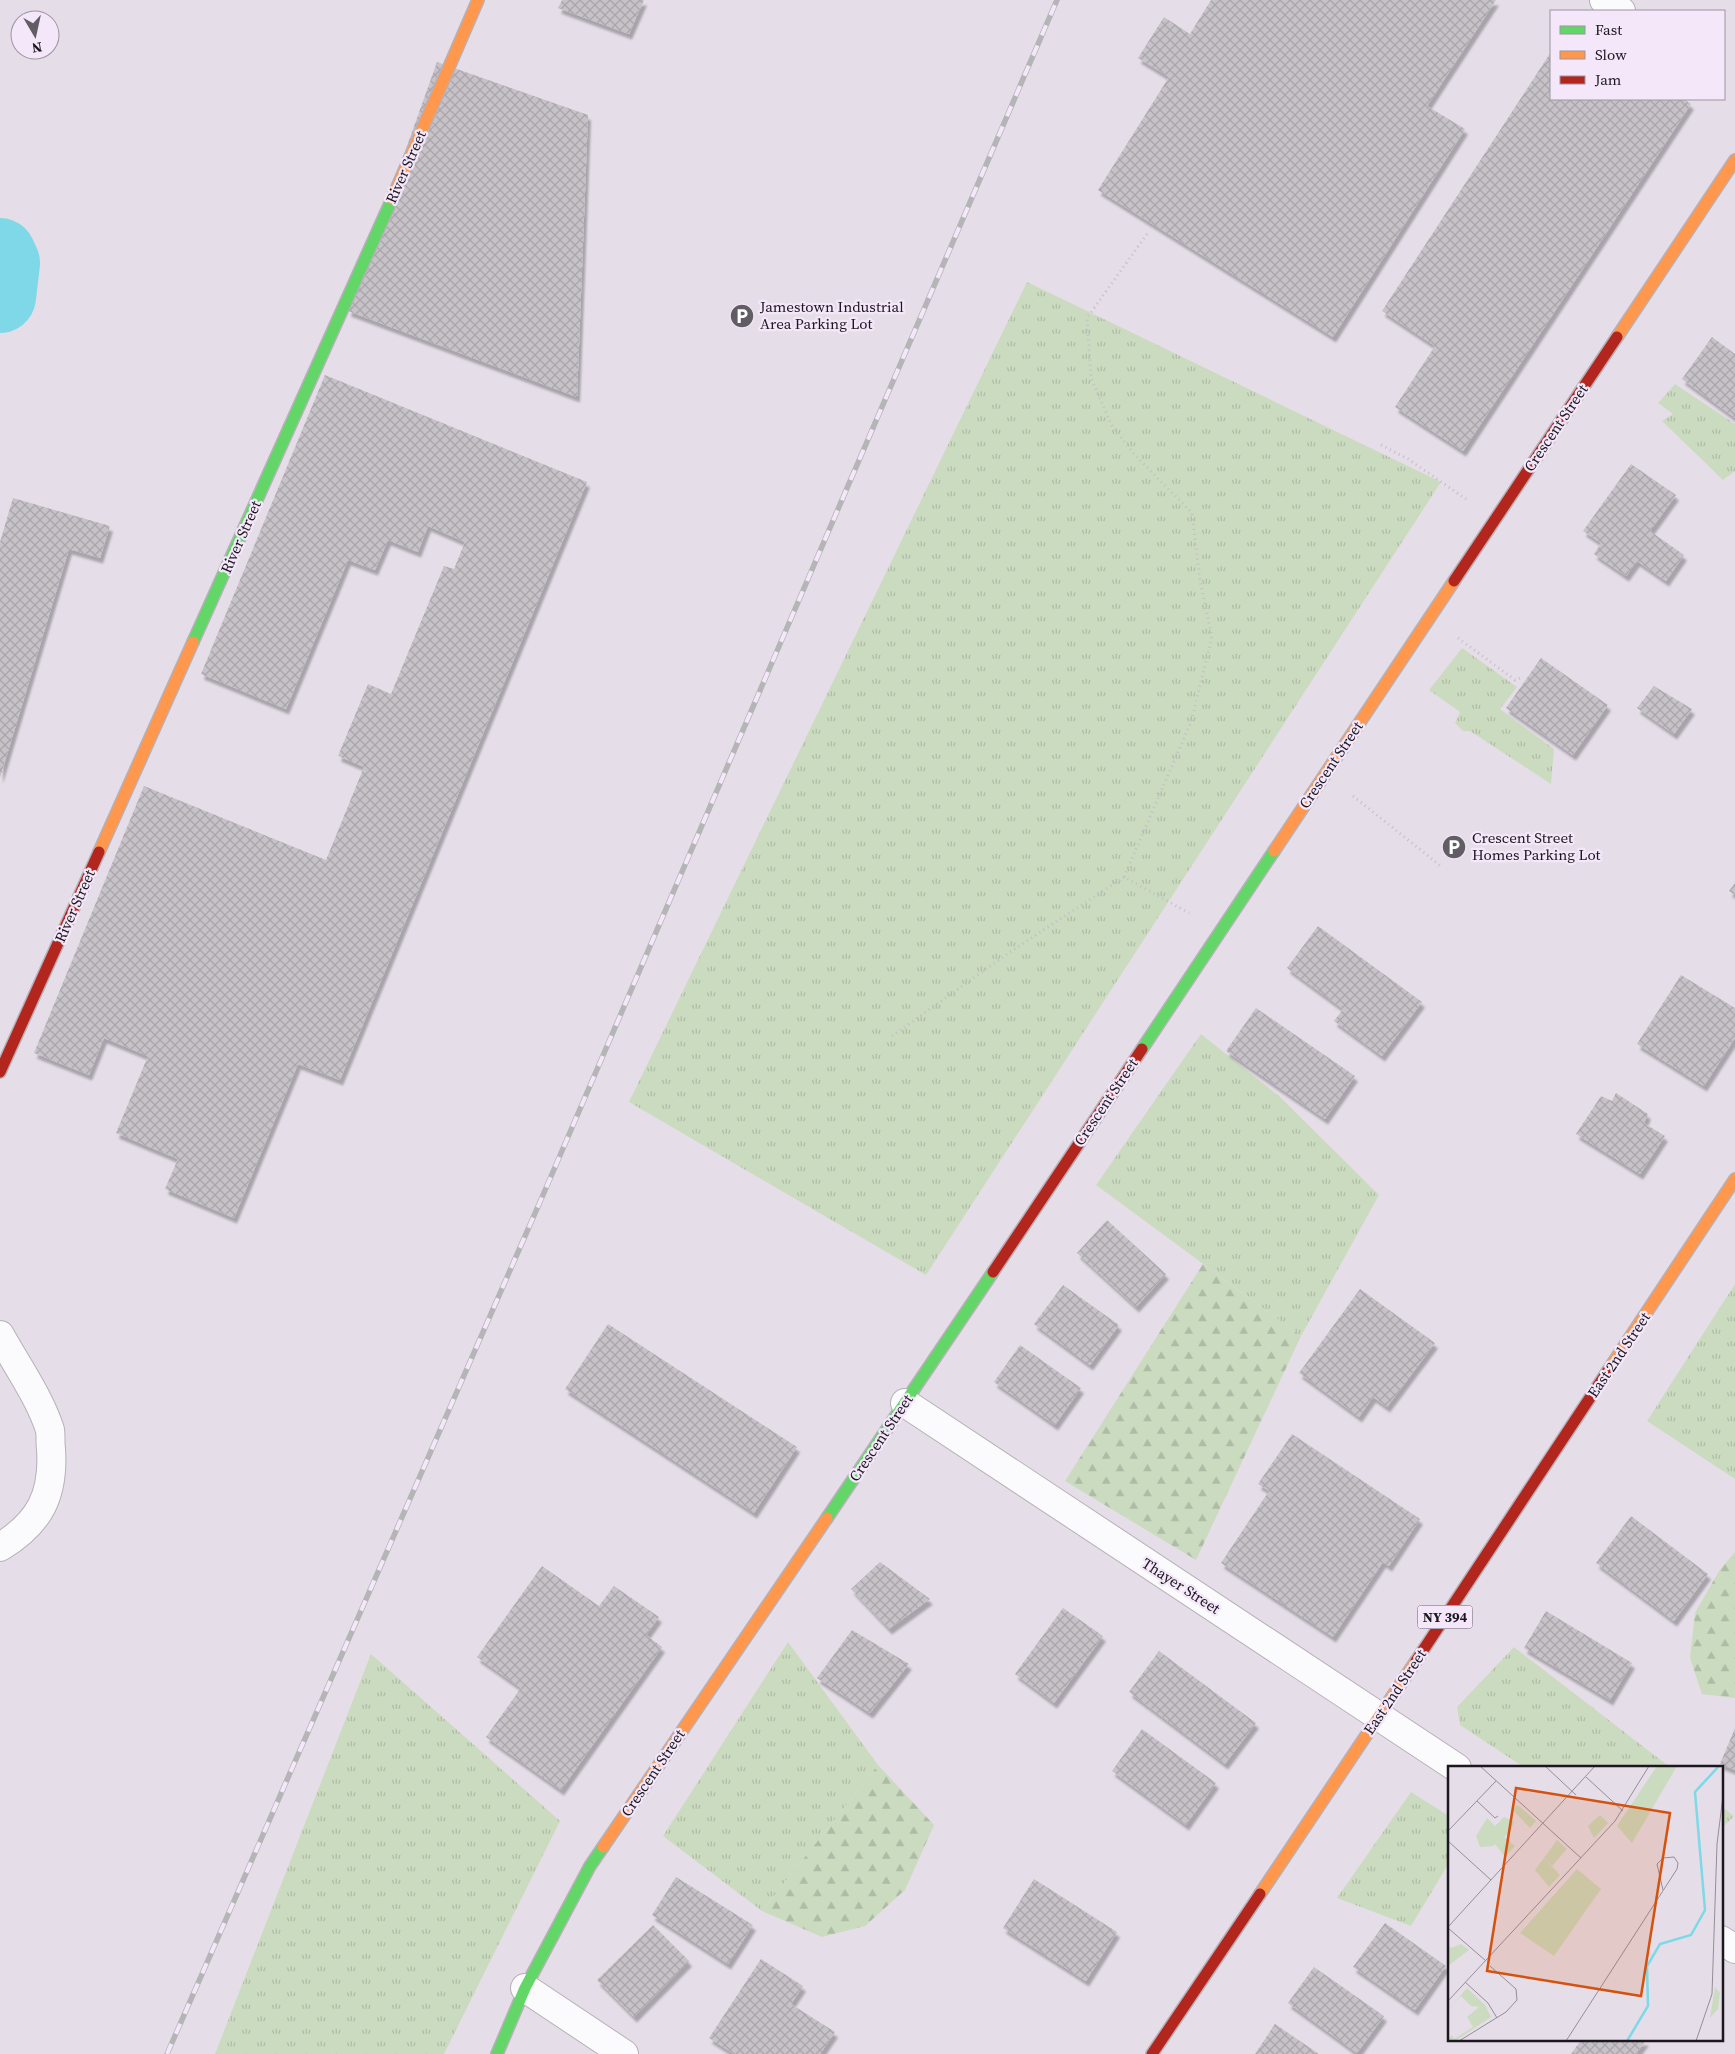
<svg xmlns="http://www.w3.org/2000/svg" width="1735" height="2054" viewBox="0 0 1735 2054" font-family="'Source Serif 4',serif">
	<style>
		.grass { fill: url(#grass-tufts) }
		.forest { fill: url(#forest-firs) }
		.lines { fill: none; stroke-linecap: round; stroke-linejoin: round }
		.river { stroke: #7ed8e7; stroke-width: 72 }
		.building { fill: url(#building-cross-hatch); filter: url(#shadow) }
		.street-casing { stroke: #b6b0b8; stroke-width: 30 }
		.fast-casing { stroke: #b6b0b8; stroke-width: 14 }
		.slow-casing { stroke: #b6b0b8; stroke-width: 14 }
		.jam-casing { stroke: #b6b0b8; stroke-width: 14 }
		.path { stroke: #c2bfc3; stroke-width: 3; stroke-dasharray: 1 4; stroke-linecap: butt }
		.street { stroke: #fbfafc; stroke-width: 28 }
		.fast { stroke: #63d668; stroke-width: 11 }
		.slow { stroke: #ff974d; stroke-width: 11 }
		.jam { stroke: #b3261e; stroke-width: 11 }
		.rail-casing { stroke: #b5b4b7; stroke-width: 5.5 }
		.rail { stroke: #f3e7f9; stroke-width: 4; stroke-dasharray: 11; stroke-linecap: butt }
		.labels { text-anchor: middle; stroke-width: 4.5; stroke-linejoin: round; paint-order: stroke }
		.shield { fill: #f3e7f9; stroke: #5c5560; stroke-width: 1 }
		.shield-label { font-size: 14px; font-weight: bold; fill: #1c171e }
		.street-label { font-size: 15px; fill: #1c171e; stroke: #f3e7f9 }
		.poi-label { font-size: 15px; fill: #1c171e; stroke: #f3e7f9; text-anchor: start }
		.inset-river { fill: none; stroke: #7ed8e7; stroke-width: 2.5 }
		.inset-road { fill: none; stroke: #958e97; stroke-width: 1 }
		.view { fill: #d4520e; fill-opacity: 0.15; stroke: #d4520e; stroke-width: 2.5 }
		.inset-edge { fill: none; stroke: #1c171e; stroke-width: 2.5 }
	</style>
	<defs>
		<pattern id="grass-tufts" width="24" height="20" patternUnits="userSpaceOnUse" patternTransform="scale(1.25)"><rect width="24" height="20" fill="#cbdbc0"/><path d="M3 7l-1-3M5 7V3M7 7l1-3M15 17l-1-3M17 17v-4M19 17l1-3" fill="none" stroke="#aebba5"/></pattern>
		<pattern id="forest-firs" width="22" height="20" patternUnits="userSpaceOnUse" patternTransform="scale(1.25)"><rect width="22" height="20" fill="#cbdbc0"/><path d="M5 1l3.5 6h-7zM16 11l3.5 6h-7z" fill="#aebba5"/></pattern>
		<pattern id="building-cross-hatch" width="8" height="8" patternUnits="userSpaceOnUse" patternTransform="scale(1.25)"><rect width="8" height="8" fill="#c7c1c8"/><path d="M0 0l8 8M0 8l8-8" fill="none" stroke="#aaa5ab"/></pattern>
		<filter id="shadow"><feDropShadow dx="3" dy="5.5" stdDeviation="1" flood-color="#0004"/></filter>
	</defs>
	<rect width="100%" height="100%" fill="#e5dee8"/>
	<path class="grass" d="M1027,282L1441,482L926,1275L629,1102Z
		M1675,384L1735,424V471L1723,480L1662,421L1673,414L1658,403Z
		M1462,648L1517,687L1500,709L1554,749L1551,784L1470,731H1463L1455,723L1460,712L1429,690Z
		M1201,1034L1279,1096L1379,1195L1301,1336L1096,1185Z
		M1735,1284V1479L1647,1421Z
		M788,1642L878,1765L762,1911L663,1836Z
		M1514,1647L1671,1768H1525L1460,1725L1457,1707Z
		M371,1654L560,1821L444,2054H215Z
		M1411,1792L1449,1816V1863L1411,1926L1337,1898Z
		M1721,1806L1734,1816L1721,1829Z"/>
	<path class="forest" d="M1203,1264L1301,1336L1196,1560L1065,1481Z
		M1735,1552V1698L1702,1694L1690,1658L1695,1613L1719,1571Z
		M878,1765L934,1825L905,1890L865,1926L822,1937L762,1911Z"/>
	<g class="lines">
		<path class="river" d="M0,254L4,263L0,297"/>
	</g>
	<path class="building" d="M562,0H644L629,34L558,8Z
		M1211,0H1496L1427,106L1465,129L1333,337L1098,190L1169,77L1138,58L1164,17L1190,34Z
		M1551,52V99H1684L1691,104L1463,451L1395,407L1435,346L1382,311Z
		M437,62L588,115L577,397L348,311Z
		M1712,337L1735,354V418L1682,379Z
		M325,375L587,482L340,1080L298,1064L234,1218L165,1189L178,1159L116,1133L148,1056L104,1038L89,1075L34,1053L144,786L326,860L364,767L338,756L368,684L391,694L444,566L454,569L465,542L428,526L418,552L388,540L375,570L348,560L286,709L201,674Z
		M1631,464L1676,495L1650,531L1684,555L1666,581L1637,561L1626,576L1594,554L1601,543L1583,531Z
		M13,498L110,526L100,558L69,549L0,778V542Z
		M1541,658L1608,705L1573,755L1506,708Z
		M1654,686L1692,709L1674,734L1637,708Z
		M1735,883V895L1729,891Z
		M1318,926L1422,1002L1382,1056L1334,1021L1343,1009L1287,968Z
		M1681,975L1735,1008V1038L1704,1086L1637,1044Z
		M1256,1008L1355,1076L1325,1119L1226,1051Z
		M1616,1093L1648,1114L1644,1123L1665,1136L1640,1174L1576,1134L1601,1096L1612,1101Z
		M1107,1220L1166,1274L1136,1307L1077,1253Z
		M1063,1285L1119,1325L1090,1365L1034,1324Z
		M1360,1289L1435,1343L1387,1407L1373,1397L1359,1417L1299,1373Z
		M608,1324L797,1447L754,1513L565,1389Z
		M1020,1345L1081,1388L1055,1425L994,1382Z
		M1292,1434L1420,1519L1389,1566L1383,1562L1333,1637L1221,1563L1269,1491L1258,1484Z
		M1631,1516L1708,1574L1674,1621L1596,1563Z
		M880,1562L930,1599L889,1629L851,1589Z
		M542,1566L599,1606L614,1586L659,1617L646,1635L662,1647L561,1790L486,1737L521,1688L477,1657Z
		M1063,1608L1103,1636L1054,1703L1015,1674Z
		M1546,1611L1632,1663L1610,1700L1524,1648Z
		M852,1630L909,1664L870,1713L817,1678Z
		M1159,1651L1256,1723L1225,1764L1129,1692Z
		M1735,1728V1770L1720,1764Z
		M1142,1729L1216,1783L1186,1825L1112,1771Z
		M676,1877L753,1925L728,1964L652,1915Z
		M1034,1879L1117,1932L1086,1981L1003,1928Z
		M1385,1923L1446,1966L1415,2010L1353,1967Z
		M653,1925L689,1961L634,2017L597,1980Z
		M761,1959L803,1986L791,2004L835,2032L820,2054H734L709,2038Z
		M1314,1967L1384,2016L1357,2053L1288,2003Z
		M1275,2024L1319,2054H1255Z
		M1581,2040H1646L1636,2054H1571Z"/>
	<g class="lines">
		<g class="street-casing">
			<path id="street" d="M1604,0L1621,11
				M0,1335C16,1364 40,1398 50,1430C51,1436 50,1443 51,1449C54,1495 40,1523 0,1547
				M905,1403L1457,1768
				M1721,1940L1735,1949
				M525,1988L624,2054"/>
		</g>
		<g class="fast-casing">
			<path id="fast" d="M193,642L392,199
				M1142,1049L1274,851
				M827,1518L993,1272
				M497,2054L525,1988L590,1866L603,1847"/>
		</g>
		<g class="slow-casing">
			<path id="slow" d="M392,199L478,0
				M1617,337L1735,160
				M1274,851L1454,581
				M99,852L193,642
				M1607,1372L1735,1179
				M603,1847L827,1518
				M1260,1894L1416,1661"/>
		</g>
		<g class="jam-casing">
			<path id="jam" d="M1454,581L1617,337
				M0,1072L99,852
				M993,1272L1142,1049
				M1416,1661L1607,1372
				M1152,2054L1260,1894"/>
		</g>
		<path class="path" d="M1147,234L1087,318L1091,378L1111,424L1133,453L1192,513L1200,581L1212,637L1191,722L1124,877L1189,913
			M1381,445L1408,459L1466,499
			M1458,638L1515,680L1521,678
			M1353,796L1442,867
			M892,1036L1013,950L1124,877"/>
		<use href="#street" class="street"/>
		<use href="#fast" class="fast"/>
		<use href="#slow" class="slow"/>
		<use href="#jam" class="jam"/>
		<g class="rail-casing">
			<path id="rail" d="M167,2054L543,1195L1057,0"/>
		</g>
		<use href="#rail" class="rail"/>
	</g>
	<defs>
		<g id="parking-disc" transform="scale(1.25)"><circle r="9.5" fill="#625d65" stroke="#f3e7f9"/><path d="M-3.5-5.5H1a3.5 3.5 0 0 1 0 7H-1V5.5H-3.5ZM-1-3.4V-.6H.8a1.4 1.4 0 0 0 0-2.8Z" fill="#fff"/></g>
	</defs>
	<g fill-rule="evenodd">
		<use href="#parking-disc" x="742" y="316"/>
		<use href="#parking-disc" x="1454" y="847"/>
	</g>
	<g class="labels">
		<rect class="shield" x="1417.5" y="1605.5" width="55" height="23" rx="4"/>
		<g class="shield-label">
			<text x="1445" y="1622">NY 394</text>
		</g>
		<g class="street-label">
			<text transform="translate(406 167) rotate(-66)" y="5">River Street</text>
			<text transform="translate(1556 428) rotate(-56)" y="5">Crescent Street</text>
			<text transform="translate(241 537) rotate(-66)" y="5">River Street</text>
			<text transform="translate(1331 765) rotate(-56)" y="5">Crescent Street</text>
			<text transform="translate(75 906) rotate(-66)" y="5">River Street</text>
			<text transform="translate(1106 1102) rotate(-56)" y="5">Crescent Street</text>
			<text transform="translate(1619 1355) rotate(-56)" y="5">East 2nd Street</text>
			<text transform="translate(881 1438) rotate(-56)" y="5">Crescent Street</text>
			<text transform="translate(1181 1586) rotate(33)" y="5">Thayer Street</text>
			<text transform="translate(1395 1692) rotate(-56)" y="5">East 2nd Street</text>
			<text transform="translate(653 1773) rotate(-56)" y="5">Crescent Street</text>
		</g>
		<g class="poi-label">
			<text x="760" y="312">Jamestown Industrial<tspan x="760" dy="17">Area Parking Lot</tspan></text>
			<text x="1472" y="843">Crescent Street<tspan x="1472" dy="17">Homes Parking Lot</tspan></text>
		</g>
	</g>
	<g transform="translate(1448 1766)">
		<rect width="275" height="275" fill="#e5dee8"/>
		<path d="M209,0H229L184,77L169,60ZM70,39L88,55L82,62L64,43ZM152,49L160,57L146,72L140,60ZM56,71L67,80L57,91L47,78ZM96,92L112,109L101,121L87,104ZM129,103L153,123L106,190L72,167ZM267,221L272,227L270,243L262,252ZM19,222L37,239L43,251L7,275H2L1,272L4,269L6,273L25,261L19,251L31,241L23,240L13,230L0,244Z" fill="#cbdbc0"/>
		<path d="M56,51L66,55L62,66L45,80L32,81L28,70L39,52L47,60ZM109,74L119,83L104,100L96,92ZM13,178L21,184L0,200V179L3,182Z" fill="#cbdbc0"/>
		<path class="inset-river" d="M179,275L200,240L199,200L212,178L243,169L257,144L247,26L271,0"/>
		<path class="inset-road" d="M32,0L133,92M97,0L128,29M138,11L175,45M29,35L47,52L50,50M0,65L48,15M0,75L43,114M0,161L147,0M0,162L38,195M17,216L40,237L49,252M0,235L167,55L201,0M11,275L58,246L69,234L68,223L42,200M118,275L229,103L230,97L226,91L215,92L209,98L215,124M248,275L264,228L269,78L275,30"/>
		<path class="view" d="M68,22L222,47L193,230L39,205Z"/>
		<rect width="275" height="275" class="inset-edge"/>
	</g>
	<rect x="1550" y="10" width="175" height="90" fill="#f3e7f9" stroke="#9d94a1"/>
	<rect x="1560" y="26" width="25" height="8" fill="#63d668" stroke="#9d94a1"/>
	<text x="1595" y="35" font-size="15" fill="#1c171e">Fast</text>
	<rect x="1560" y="51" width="25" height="8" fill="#ff974d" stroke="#9d94a1"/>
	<text x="1595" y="60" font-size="15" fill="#1c171e">Slow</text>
	<rect x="1560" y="76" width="25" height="8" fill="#b3261e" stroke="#9d94a1"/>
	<text x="1595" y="85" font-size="15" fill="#1c171e">Jam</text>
	<g transform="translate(35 35) rotate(171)"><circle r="24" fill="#f3e7f9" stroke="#9d94a1"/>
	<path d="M0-4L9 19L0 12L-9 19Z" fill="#625d65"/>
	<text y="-8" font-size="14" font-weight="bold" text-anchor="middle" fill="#1c171e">N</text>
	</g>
</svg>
